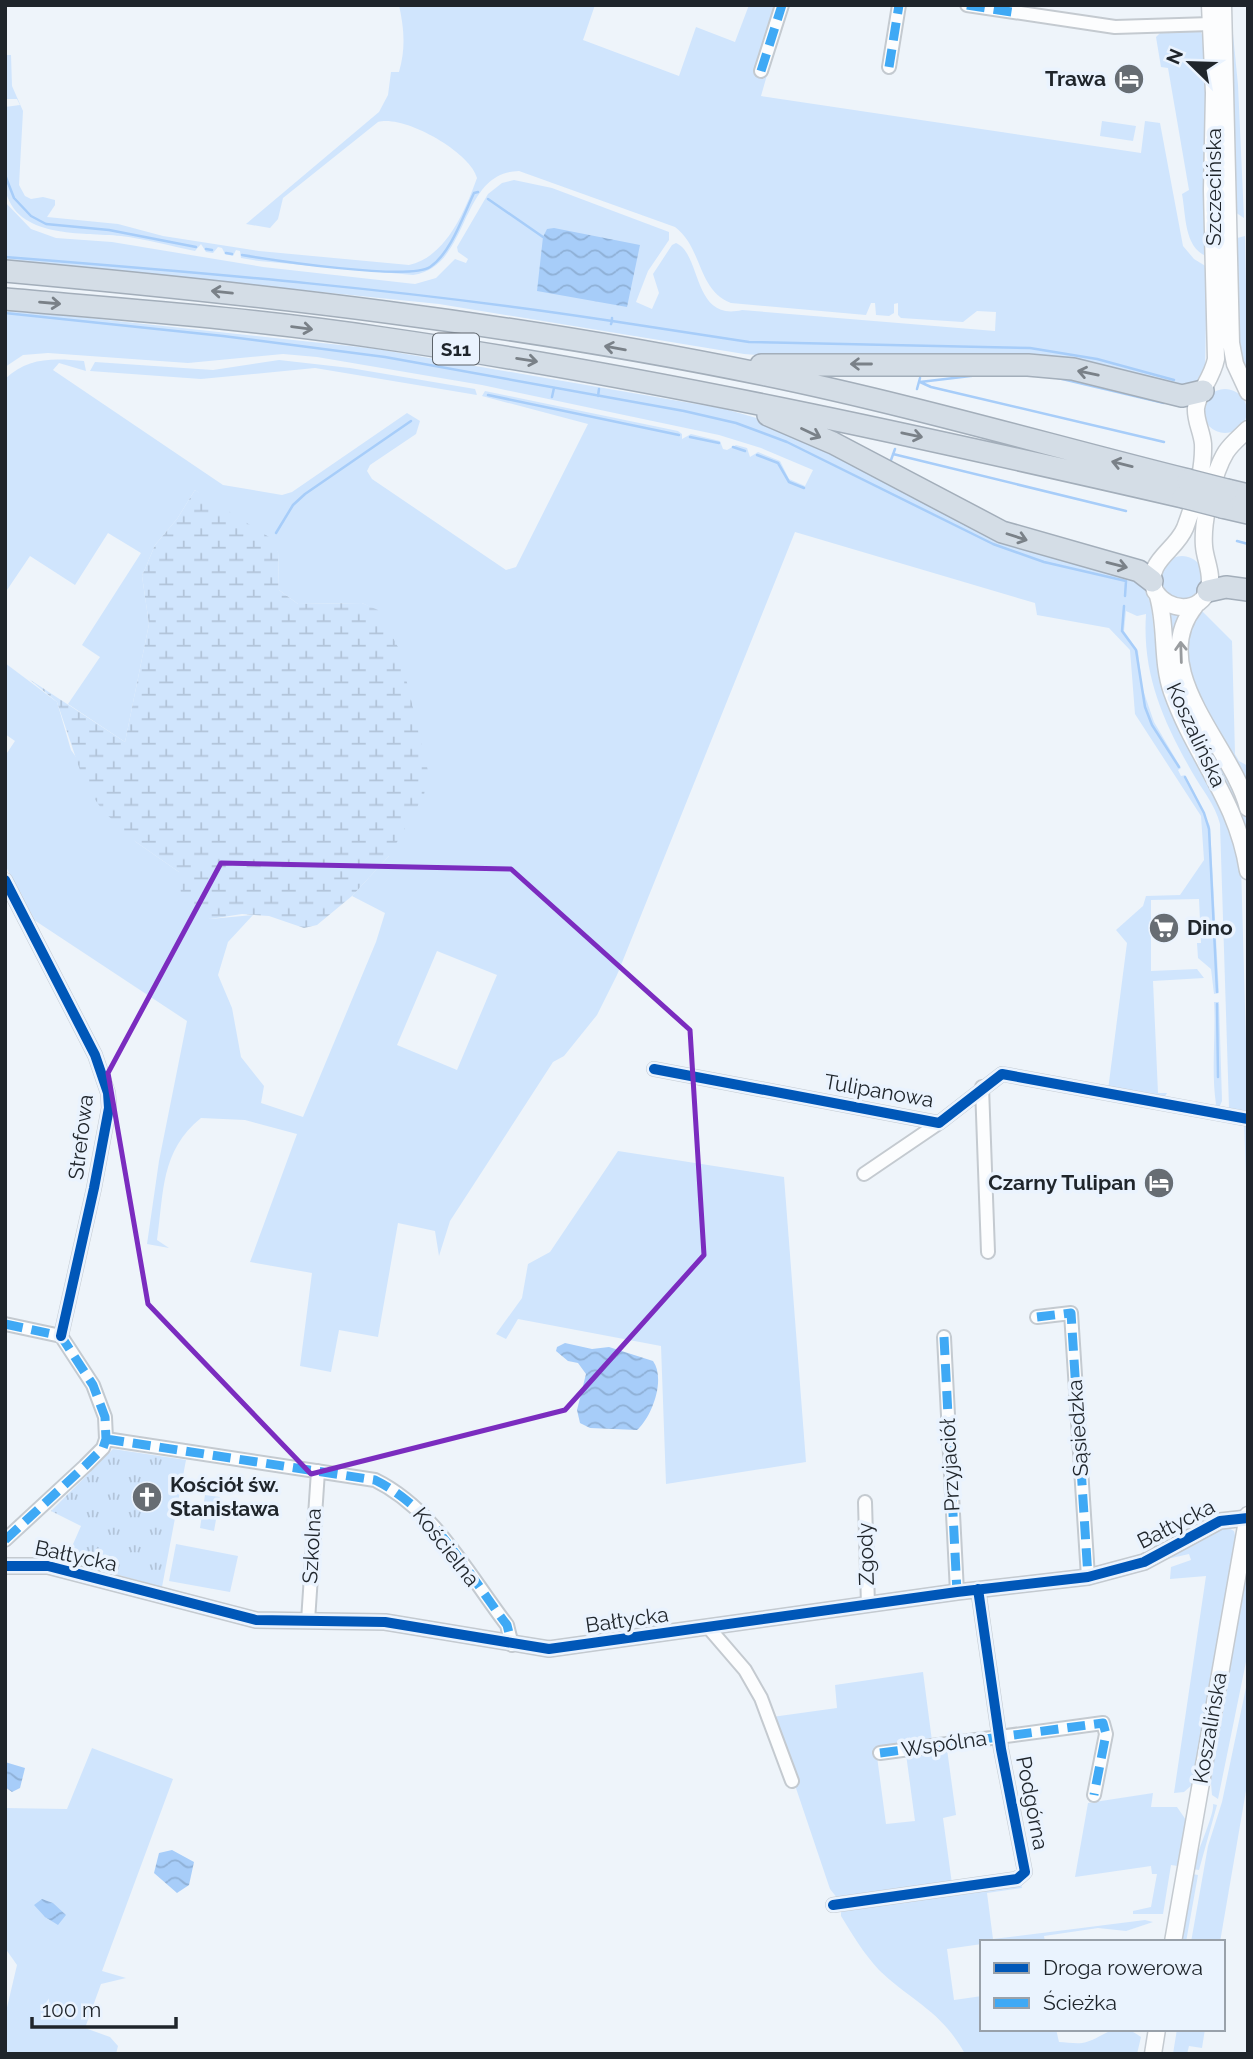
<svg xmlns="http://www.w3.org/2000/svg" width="1253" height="2059" viewBox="0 0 1253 2059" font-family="Raleway,sans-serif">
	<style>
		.grass { fill: #d0e5fd; fill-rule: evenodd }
		.wetland { fill: url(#wetland-marsh) }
		.park { fill: url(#park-tufts) }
		.water { fill: url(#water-waves) }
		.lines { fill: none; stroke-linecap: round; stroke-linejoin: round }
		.stream { stroke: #a7cdf9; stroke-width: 2.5 }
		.minor-casing { stroke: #c4cad0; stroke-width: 16 }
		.tertiary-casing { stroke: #c4cad0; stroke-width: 18 }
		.secondary-casing { stroke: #c4cad0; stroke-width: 19 }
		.motorway-casing { stroke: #a3aeba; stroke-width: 24 }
		.minor { stroke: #fcfdfe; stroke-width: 12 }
		.tertiary { stroke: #fcfdfe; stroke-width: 14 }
		.secondary { stroke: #fcfdfe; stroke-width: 16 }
		.motorway { stroke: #d4dde6; stroke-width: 21 }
		.motorway-bridge-casing { stroke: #a3aeba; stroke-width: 24; stroke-linecap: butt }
		.motorway-bridge { stroke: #d4dde6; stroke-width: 21 }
		.quiet { stroke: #3fa9f5; stroke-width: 9; stroke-dasharray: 18 9; stroke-linecap: butt }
		.cycleway-casing { stroke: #eaf3fe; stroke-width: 15 }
		.cycleway { stroke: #0057b8; stroke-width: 10 }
		.oneway { stroke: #7a8188 }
		.oneway2 { stroke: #999c9f }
		.marked { fill: none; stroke: #7b2cbf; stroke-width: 5; stroke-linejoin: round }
		.labels { text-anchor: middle; stroke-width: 7; stroke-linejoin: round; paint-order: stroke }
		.shield { fill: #eaf3fe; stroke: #5c636a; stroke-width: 2 }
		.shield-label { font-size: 19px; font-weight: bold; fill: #1f252b }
		.poi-label { font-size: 21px; font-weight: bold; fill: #1f252b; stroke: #eaf3fe; text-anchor: end }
		.street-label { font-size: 21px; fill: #1f252b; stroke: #eaf3fe }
	</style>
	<defs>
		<pattern id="wetland-marsh" width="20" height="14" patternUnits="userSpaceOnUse" patternTransform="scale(1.75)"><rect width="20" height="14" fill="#d0e5fd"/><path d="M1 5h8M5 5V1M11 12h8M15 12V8" fill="none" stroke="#b2c4d9"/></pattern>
		<pattern id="park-tufts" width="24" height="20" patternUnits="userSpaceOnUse" patternTransform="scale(1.75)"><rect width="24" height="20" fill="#d0e5fd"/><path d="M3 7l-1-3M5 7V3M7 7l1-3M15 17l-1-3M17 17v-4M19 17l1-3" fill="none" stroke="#b2c4d9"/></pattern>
		<pattern id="water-waves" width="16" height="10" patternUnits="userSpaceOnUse" patternTransform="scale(1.75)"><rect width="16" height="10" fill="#a7cdf9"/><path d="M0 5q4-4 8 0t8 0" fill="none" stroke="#8fb0d6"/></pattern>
	</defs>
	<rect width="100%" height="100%" fill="#eef4fa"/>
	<path class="grass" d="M399,5H595L583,40L679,76L696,27L735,42L749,5H778L756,72L767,75L761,96L1141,153L1145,121L1160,123L1183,246L1194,259L1207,267L1205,371L1200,380L1188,386L744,354L439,304L5,260V202L31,229L56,238L112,242L263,267L415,284L436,278L455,259L466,263L468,259L458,252L457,247L488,194L502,183L514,180L552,188L669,232V240L648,271L636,302L652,309L659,293L653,274L672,245L676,243C702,254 692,322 742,310L995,331L996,312L977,311L963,322L901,318L898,315V303L894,304V313L889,316L876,315L875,303H871L866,315L731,303C697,290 703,248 675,227L519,171C458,172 471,267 413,275L259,261L241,258L240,251L236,250L233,256L225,254L222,248L218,247L213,253L206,252L201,244L195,251C170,246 146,239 121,236C84,232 15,240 5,188C0,163 5,132 5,107L20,105L17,99H5V55H11L12,86L23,111L19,185L25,196L31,199L43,197L55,200V205L47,217L118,224L163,236L259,251L409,265C446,257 465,211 477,178C471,152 403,114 378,122L283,198L278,219L270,228L246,224L379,112L388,95L391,72H399C406,48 404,28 399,5Z
		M1162,31L1201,32L1205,44C1208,115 1204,185 1206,256C1184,247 1186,215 1182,194L1189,190L1168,68L1161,67L1156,37Z
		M1233,34L1238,85L1244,218L1235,212L1230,35Z
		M1102,121L1136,126L1133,141L1100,136Z
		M1245,236L1248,382L1238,355L1235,243L1237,238Z
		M5,309L377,349L725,409L760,419L1132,578L1143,586L1151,604L1158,668L1171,711L1219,797L1241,865L1248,1113L1229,1108L1220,824C1215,804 1202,790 1192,772C1163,721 1142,674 1146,614L1137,616L1126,611L1124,631L1138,651L1142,687L1154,722L1181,768L1178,770L1181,776L1185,775L1210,826L1219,993L1214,994L1211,969L1198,958L1197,943H1201L1199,899L1151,900V971L1197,969L1204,978L1153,981L1158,1093H1167L1163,1100L1108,1090L1127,943L1116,930L1143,906L1146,896L1180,895L1204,860L1201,816L1135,714L1130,650L1109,628L1037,615L1035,603L795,532L617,975L597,1015L564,1056L553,1062L450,1221L439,1256L435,1231L398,1223L378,1337L339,1330L331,1372L300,1366L312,1273L250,1262L297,1134L245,1120L201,1118C160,1151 164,1193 157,1240L169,1248L147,1244L159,1161L187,1021L28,916L5,864V756L15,741L5,734V663L57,702L71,750L136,842L179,872L210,919L253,915L228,942L218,975L232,1008L241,1057L264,1086L261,1103L303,1117L376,942L385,913L352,896L389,856L378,611L362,603L298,604L279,590L278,552L195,490L177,519L155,545L142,576L149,624L125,742L68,704L100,657L82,645L141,553L108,533L75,585L30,556L5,593V379C28,357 53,358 84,361L86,371L59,363L53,370L223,485L282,495L292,492L407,413L420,421L416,434L370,465L367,471L372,479L506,570L516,567L588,424L482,396L485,391L678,431L682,434V439L691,434L720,441L723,449L727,450L736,445L747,448L750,457L758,452L780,461L789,479L805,486L813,470L761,448L719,435L482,385L317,357L283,354L188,363L48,353L23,355L5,367ZM437,951L497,975L457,1070L397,1045Z
		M279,360L350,368L475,389L477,395L315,368L201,379L90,371L95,362L213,370Z
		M1203 411a22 22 0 1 1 44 0a22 22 0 1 1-44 0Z
		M1160 578a22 22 0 1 1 44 0a22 22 0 1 1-44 0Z
		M1202,611L1232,641L1235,754L1239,761L1248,766V796L1190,676L1186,640L1198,612Z
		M1169,613L1181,616L1174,640L1245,811L1247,835L1175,681Z
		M1214,1002H1219L1222,1101L1219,1108H1212L1216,1104C1211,1070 1216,1036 1214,1002Z
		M1244,1123L1248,1124V1224Z
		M618,1151L784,1177L806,1462L666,1484L661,1346L518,1319L506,1339L496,1334L522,1298L528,1264L550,1252Z
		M205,1495L220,1497L214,1531L200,1528Z
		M1225,1526L1234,1531L1236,1540L1193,1784L1184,1792L1174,1793L1206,1576L1170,1579L1171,1567L1191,1560L1189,1554L1167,1559Z
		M176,1544L238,1556L230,1592L169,1581Z
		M1248,1558V1652L1218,1799L1212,1795L1210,1771Z
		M923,1672L932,1741L876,1749L886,1824L915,1821L906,1754L947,1749L956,1815L943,1818L952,1884L838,1899L830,1889L772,1717L837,1708L835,1685Z
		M1248,1678V1779L1220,1942H1191L1208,1846L1222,1802Z
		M92,1748L173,1779L102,1971L126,1978L101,1984L85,2028L110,2037L118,2046L116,2054H5V2016L17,1965L5,1948V1808L67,1809Z
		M1153,1793L1151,1807H1177L1186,1820L1178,1866L1171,1865L1163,1914H1133V1911L1151,1907L1157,1874H1152L1151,1866L1075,1877L1088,1803Z
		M1213,1804L1217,1805L1199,1870L1193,1869C1197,1851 1215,1813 1213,1804Z
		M1192,1874L1198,1875L1186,1942H1180Z
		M1021,1884L1022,1888L987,1893L993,1939L1145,1920L1153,1922L1126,1931L1098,1928L1044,1936L1045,1942H982V1944L947,1949L954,2000L982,1996V2029H1056L1059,2042C1066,2042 1075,2044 1082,2043C1105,2039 1114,2017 1141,2037L1137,2054H965C941,2010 912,2002 879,1970C864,1954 852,1934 841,1916V1908Z
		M1177,2029H1205L1202,2048L1189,2046L1187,2054H1173Z"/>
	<path class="wetland" d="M195,490L269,537L278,552L279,590L298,604L362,603L378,610L399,649L428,771L424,795L389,856L352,896L317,925L304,928L269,916L242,914L210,919L181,894L179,872L136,842L103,811L85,785L57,702L29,679L125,742L149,624L142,576L155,545L177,519Z"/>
	<path class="park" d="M113,1449L186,1460L162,1587L75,1563L78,1554L70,1551L81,1526L51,1511Z"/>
	<path class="water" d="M554,228L640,245L627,307L537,291L543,237L547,229Z
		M565,1343L592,1349L609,1347L653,1361C666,1379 652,1417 637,1430L590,1428L580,1423L577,1410L586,1374L578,1363L568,1361L556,1351L557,1347Z
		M5,1762L25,1768L20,1788L12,1792L5,1787Z
		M172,1850L194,1862L189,1885L177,1893L154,1873L159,1853Z
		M42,1899L53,1903L66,1915L58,1925L45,1917L34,1905Z"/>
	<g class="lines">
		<path class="stream" d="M5,175L14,198L31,216L46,224L109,230L196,247
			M488,199L543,237
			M206,249L212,250
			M226,253L232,254
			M242,255C273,260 408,281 430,267C451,253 463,216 474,193L478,192
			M5,257C208,273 411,290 612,321V318
			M5,313L223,336L385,357L684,411L736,423L787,442L993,544L1044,562L1126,581L1125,596
			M611,324L612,321L749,342L1030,348L1097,359L1174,380
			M1058,378L1164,403
			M920,382L931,387L1164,442
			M920,382L979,375
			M917,389L920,378
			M488,395L679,435
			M598,396L599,389
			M552,397L554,388
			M690,437L719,443
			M733,447L745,451
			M893,454L1126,511
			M757,455L778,463L789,482L804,488
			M891,460L895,449
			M276,533L293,505L305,494L411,421
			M1237,541L1248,544
			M1124,606L1122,631L1136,650L1145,707L1152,725L1179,767
			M1185,777L1204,813L1209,829L1217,992
			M1217,1004L1218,1077"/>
		<g class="minor-casing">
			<path id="minor" d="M967,5L1115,27L1211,24
				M889,67L899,5
				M761,71L782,5
				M5,880L95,1055L108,1093L109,1108L94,1188L61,1336
				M654,1069L939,1123L1002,1074L1248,1119
				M982,1087L988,1252
				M864,1174L939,1123
				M1037,1317L1071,1313L1088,1577
				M5,1324L61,1336
				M944,1337L957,1592
				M106,1439L375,1480C434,1509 468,1574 507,1625L512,1645
				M865,1502L868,1605
				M5,1540L85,1466L103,1448L106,1439L105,1417L93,1385L61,1336
				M308,1621L318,1471
				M708,1627L745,1670L761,1698L792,1781
				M880,1753L1103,1723L1106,1734L1094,1795
				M833,1905L1017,1879L1025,1872L1001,1749L978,1589"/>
		</g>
		<g class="tertiary-casing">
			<path id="tertiary" d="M5,1566H48L256,1620L385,1622L549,1649L957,1592L1088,1577L1144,1562L1220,1521L1247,1518"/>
		</g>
		<g class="secondary-casing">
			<path id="secondary" d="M1210,5L1214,93L1212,190L1216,359C1212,379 1198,392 1196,408C1195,420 1202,432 1203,444C1204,471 1194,504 1185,528C1175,552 1144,561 1155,591C1168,612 1200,614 1209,588C1213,574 1205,560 1204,546C1202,522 1213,473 1226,452C1232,443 1240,437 1248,429
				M1223,5L1231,343L1235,364L1248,392
				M1158,596C1167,627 1161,660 1172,692C1195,757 1237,799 1248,871
				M1195,606C1144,670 1233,747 1248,808
				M1173,1942L1248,1515
				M1153,2054L1157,2029"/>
		</g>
		<g class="motorway-casing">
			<path id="motorway" d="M5,271C260,294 514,323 766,375C907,404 1048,445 1188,480
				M5,299C131,310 257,319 382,338C652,377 918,436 1183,497
				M761,365H1028L1073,369L1182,396L1203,391
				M768,415L833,443L1002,532L1139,571L1152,581
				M1227,490L1248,495
				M1222,507L1248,513
				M1208,591L1226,587L1248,590"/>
		</g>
		<use href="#minor" class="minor"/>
		<use href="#tertiary" class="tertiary"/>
		<use href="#secondary" class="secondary"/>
		<use href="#motorway" class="motorway"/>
		<g class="motorway-bridge-casing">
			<path id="motorway-bridge" d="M1188,480L1227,490
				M1183,497L1222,507"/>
		</g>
		<use href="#motorway-bridge" class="motorway-bridge"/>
		<path class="quiet" d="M967,5L1018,13
			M889,67L899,5
			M761,71L782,5
			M1037,1317L1071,1313L1088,1577
			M5,1324L61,1336
			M944,1337L957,1592
			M106,1439L375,1480C434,1509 468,1574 507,1625L512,1645
			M5,1540L85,1466L103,1448L106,1439L105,1417L93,1385L61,1336
			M880,1753L1103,1723L1106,1734L1094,1795"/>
		<g class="cycleway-casing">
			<path id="cycleway" d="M5,880L95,1055L108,1093L109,1108L94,1188L61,1336
				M654,1069L939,1123L1002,1074L1248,1119
				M5,1566H48L256,1620L385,1622L549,1649L957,1592L1088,1577L1144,1562L1220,1521L1248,1518
				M833,1905L1017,1879L1025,1872L1001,1749L978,1589"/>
		</g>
		<use href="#cycleway" class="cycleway"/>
	</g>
	<defs><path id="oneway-shaft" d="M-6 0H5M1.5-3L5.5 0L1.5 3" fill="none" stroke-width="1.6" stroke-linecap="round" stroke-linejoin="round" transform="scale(1.75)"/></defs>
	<g class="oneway">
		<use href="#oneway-shaft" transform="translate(222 292) rotate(-174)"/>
		<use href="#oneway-shaft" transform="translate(50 303) rotate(5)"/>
		<use href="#oneway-shaft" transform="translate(302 328) rotate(7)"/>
		<use href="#oneway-shaft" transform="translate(615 348) rotate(-170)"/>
		<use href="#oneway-shaft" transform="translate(527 360) rotate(9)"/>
		<use href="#oneway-shaft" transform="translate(861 364) rotate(180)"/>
		<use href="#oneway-shaft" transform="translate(1088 373) rotate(-168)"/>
		<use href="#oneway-shaft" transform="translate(811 433) rotate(25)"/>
		<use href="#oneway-shaft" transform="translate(912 435) rotate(12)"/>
		<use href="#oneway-shaft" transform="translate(1122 464) rotate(-166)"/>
		<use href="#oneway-shaft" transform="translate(1017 537) rotate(18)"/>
		<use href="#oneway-shaft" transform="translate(1117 565) rotate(14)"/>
	</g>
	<use class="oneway2" href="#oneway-shaft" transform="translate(1181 652) rotate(-92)"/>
	<path class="marked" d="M221,863L511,869L690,1030L704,1255L565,1410L311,1474L148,1304L108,1073Z"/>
	<defs>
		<g id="hotel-disc" transform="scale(1.575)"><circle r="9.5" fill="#676d73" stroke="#eaf3fe"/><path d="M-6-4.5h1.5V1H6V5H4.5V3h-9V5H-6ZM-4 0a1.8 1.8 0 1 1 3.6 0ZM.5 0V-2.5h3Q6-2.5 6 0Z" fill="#fff"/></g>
		<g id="supermarket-disc" transform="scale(1.575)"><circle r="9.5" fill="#676d73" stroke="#eaf3fe"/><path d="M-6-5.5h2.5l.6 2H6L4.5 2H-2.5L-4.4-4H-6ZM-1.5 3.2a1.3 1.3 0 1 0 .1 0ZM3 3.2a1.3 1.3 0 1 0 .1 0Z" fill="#fff"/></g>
		<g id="church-disc" transform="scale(1.575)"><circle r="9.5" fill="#676d73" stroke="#eaf3fe"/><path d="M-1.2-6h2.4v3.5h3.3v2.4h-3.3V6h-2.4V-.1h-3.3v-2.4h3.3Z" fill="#fff"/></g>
	</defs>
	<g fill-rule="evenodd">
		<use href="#hotel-disc" x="1129" y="79"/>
		<use href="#supermarket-disc" x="1164" y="928"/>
		<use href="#hotel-disc" x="1159" y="1183"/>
		<use href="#church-disc" x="147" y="1497"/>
	</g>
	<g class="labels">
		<rect class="shield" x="433" y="333.5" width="46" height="31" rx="5"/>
		<g class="shield-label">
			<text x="456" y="356">S11</text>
		</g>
		<g class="poi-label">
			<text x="1106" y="86">Trawa</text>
			<text x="1187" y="935" text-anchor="start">Dino</text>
			<text x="1136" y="1190">Czarny Tulipan</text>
			<text x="170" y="1492" text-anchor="start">Kościół św.<tspan x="170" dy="24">Stanisława</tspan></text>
		</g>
		<g class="street-label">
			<text transform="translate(1214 187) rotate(-90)" y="7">Szczecińska</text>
			<text transform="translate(1196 735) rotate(65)" y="7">Koszalińska</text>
			<text transform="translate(879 1091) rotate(10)" y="7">Tulipanowa</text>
			<text transform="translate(81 1137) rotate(-83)" y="7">Strefowa</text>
			<text transform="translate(1078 1428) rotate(-94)" y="7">Sąsiedzka</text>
			<text transform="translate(950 1465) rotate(-93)" y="7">Przyjaciół</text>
			<text transform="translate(1176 1524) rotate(-27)" y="7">Bałtycka</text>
			<text transform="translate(312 1546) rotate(-87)" y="7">Szkolna</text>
			<text transform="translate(446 1547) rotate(52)" y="7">Kościelna</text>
			<text transform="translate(866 1554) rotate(-92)" y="7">Zgody</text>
			<text transform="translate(76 1556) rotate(12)" y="7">Bałtycka</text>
			<text transform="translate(627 1620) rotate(-8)" y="7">Bałtycka</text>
			<text transform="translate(1210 1728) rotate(-80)" y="7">Koszalińska</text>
			<text transform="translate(944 1744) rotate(-8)" y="7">Wspólna</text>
			<text transform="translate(1032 1803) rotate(79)" y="7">Podgórna</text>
		</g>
	</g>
	<rect width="1253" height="2059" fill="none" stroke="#1f252b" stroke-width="14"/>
	<rect x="980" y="1940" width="245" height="91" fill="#eaf3fe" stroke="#99a1aa" stroke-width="2"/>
	<rect x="994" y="1963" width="35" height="10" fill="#0057b8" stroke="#99a1aa" stroke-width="2"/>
	<text x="1043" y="1975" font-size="21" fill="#1f252b">Droga rowerowa</text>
	<rect x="994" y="1998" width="35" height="10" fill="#3fa9f5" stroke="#99a1aa" stroke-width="2"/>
	<text x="1043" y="2010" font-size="21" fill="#1f252b">Ścieżka</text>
	<g transform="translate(1190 63) rotate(293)" stroke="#eaf3fe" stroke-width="5" paint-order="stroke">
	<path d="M0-5L12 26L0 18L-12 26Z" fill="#1f252b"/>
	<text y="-10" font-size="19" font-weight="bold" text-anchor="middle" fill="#1f252b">N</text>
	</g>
	<path d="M32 2017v10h144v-10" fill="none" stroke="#1f252b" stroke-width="3.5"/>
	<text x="42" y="2017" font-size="21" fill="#1f252b" stroke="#eaf3fe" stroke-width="5" paint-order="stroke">100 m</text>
</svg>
